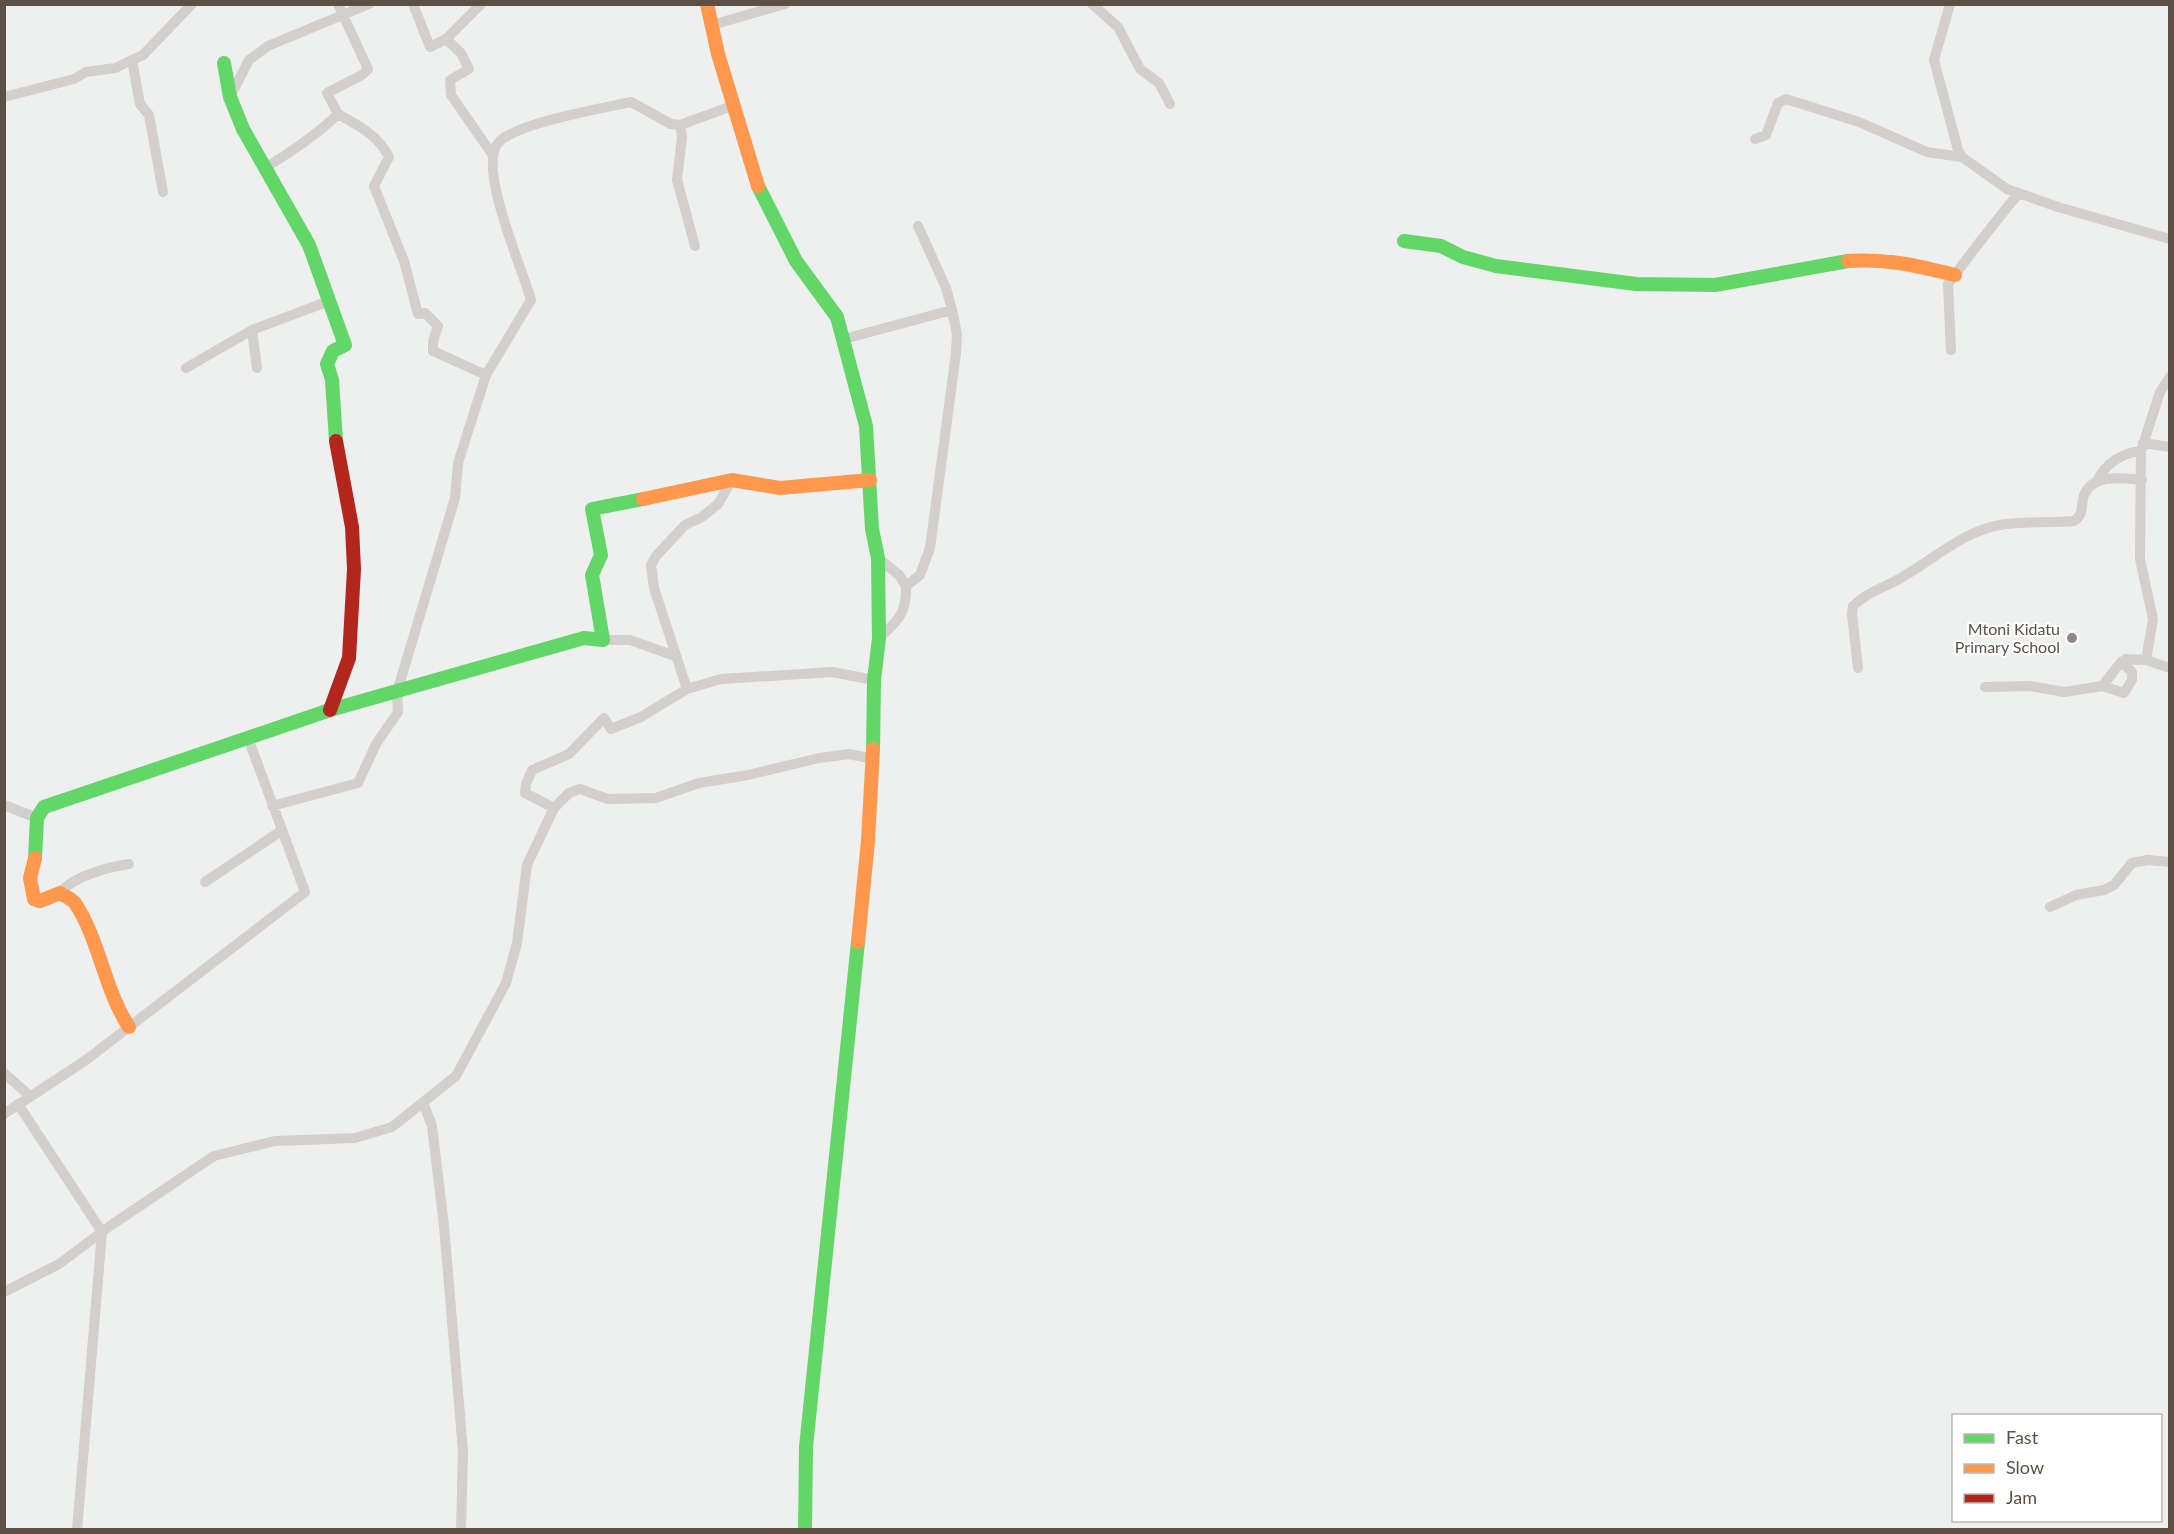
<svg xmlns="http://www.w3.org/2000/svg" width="2174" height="1534" viewBox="0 0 2174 1534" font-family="Lato,sans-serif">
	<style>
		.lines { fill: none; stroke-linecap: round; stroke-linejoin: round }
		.street { stroke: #d2cfcc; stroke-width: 10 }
		.fast { stroke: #63d668; stroke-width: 14 }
		.slow { stroke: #ff974d; stroke-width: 14 }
		.jam { stroke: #b3261e; stroke-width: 14 }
		.poi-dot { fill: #8f8780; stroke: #fff; stroke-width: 2 }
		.labels { text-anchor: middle; stroke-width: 4.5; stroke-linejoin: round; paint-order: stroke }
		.poi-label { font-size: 16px; fill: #5c4f44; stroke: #fff; text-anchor: end }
	</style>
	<rect width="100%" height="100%" fill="#eeefef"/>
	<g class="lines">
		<path class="street" d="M413,4L430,47L446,39
			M481,4L446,39L461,53L469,69L450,80L451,95L492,154
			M1092,4L1118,27L1140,69L1159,83L1170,104
			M1950,4L1934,60L1958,150L1962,157L2007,189L2058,207L2170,239
			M712,25L785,4
			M132,60L140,104L149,115L163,192
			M4,97L74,79L86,72L115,68L143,55L192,4
			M230,97L249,60L268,46L369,4
			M338,114C359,126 378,135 389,157L374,186L404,261L418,314L425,313L438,326L433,341V351L486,375
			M680,125L682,137L677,180L695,246
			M1755,139L1766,135L1778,103L1786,99L1859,122L1927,152L1962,157
			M265,168C290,152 317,135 338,114L327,93L362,75L368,69L338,4
			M918,226L946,288L952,310
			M252,330L257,368
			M844,339L952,310L957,334L956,353L930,548L920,575L906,586C907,613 898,621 879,638
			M1951,350L1948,284C1971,253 1994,223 2019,193
			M186,368L252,330L329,301
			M2143,443L2170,447
			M2097,481C2106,463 2122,453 2141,451
			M878,558L899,575L906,586
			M603,640H630L675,656
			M2146,660L2170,668
			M2121,662L2132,672V680L2124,693L2102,686C2111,677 2115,666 2126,659L2146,660L2153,619L2140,559L2141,451L2160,392L2170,377
			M1858,668L1852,614L1853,606C1868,591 1887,587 1904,576C1935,558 1964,531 2000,525C2024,521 2050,523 2074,521C2085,514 2080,505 2084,495C2093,473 2123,478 2142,480
			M1985,687L2030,686L2064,692L2102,686
			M687,689L654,588L651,565L656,556L685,525L702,517L718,504L732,480
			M4,805L37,818
			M272,806L358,783L376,744L398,712L397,692L455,498L458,463L486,375L531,300C523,270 476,165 499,142C517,123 603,108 631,102L671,124L680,125L732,106
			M554,808L525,793L526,784L532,770L569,754L604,718L611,729L641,717L687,689L721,679L832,672L874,680
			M205,882L281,831
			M60,893C73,876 109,867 129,864
			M2050,907L2076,895L2104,890L2114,885L2132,863L2148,860L2170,862
			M4,1073L30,1096
			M423,1102L432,1126L444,1226L463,1451L461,1530
			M18,1104L102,1232L77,1530
			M4,1114L86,1060L305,892L248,738
			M4,1292L59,1264L110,1226L214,1156L275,1141L355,1138L392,1127L456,1076L506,983L517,943L527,865L554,808L569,793L580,789L608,799L656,798L699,783L748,775L819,758L849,754L873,759"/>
		<path class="fast" d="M224,63L230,97L243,129L309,245L345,345L333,351L327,364L332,380L336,441
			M758,186L796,261L837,317L866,426L872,529L878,558L879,638L874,680L873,749
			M1404,241L1441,246L1463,257L1496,266L1636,284L1715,285L1848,261
			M35,858L37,818L44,807L330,710L584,638L603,640L592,575L601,555L592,509L643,499
			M805,1530L806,1447L858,942"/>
		<path class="slow" d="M707,4L718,54L758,186
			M1848,261C1886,258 1919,266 1955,275
			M643,499L732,480L780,488L870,480
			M35,858L30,878L34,899L40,901L60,893C65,896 72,899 75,903C100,941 104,989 129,1027
			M858,942L868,841L873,749"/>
		<path class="jam" d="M330,710L349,658L354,569L352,527L336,441"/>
	</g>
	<circle class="poi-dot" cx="2072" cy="638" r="6"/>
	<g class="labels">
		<g class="poi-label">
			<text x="2060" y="635">Mtoni Kidatu<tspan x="2060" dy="18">Primary School</tspan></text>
		</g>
	</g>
	<rect width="2174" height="1534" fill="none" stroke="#5c4f44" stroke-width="12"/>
	<rect x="1952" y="1414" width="210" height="108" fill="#ffffff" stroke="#beb9b4" stroke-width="1.5"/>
	<rect x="1964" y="1434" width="30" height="9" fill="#63d668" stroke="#beb9b4" stroke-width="1.5"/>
	<text x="2006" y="1444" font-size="18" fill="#5c4f44">Fast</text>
	<rect x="1964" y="1464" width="30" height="9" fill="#ff974d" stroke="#beb9b4" stroke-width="1.5"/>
	<text x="2006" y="1474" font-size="18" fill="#5c4f44">Slow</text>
	<rect x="1964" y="1494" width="30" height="9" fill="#b3261e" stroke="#beb9b4" stroke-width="1.5"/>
	<text x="2006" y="1504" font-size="18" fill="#5c4f44">Jam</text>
</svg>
